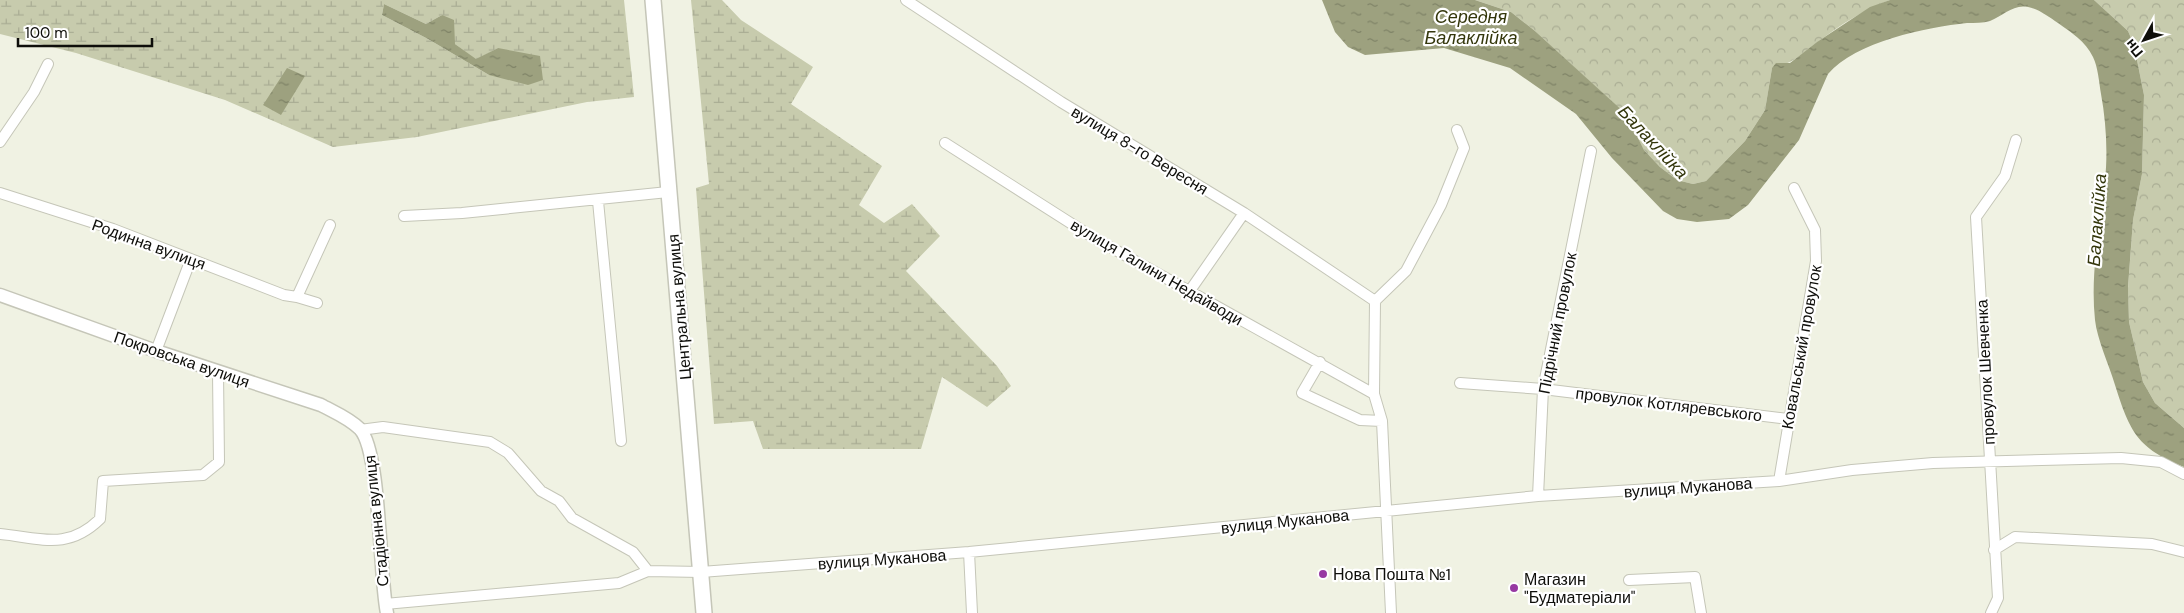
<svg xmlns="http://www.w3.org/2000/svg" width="2184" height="613" viewBox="0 0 2184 613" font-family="'DM Sans',sans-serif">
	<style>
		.forest { fill: url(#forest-crowns) }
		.wetland { fill: url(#wetland-marsh); fill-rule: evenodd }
		.water { fill: url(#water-ripples) }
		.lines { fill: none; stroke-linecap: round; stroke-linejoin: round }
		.minor-casing { stroke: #c5c6b8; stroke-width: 12 }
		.tertiary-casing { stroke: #c5c6b8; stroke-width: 15 }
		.secondary-casing { stroke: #c5c6b8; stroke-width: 18 }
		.minor { stroke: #fff; stroke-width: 10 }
		.tertiary { stroke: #fff; stroke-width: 12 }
		.secondary { stroke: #fff; stroke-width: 15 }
		.poi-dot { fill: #9739a2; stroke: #fff; stroke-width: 2 }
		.labels { text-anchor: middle; stroke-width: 4.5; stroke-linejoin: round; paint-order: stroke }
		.street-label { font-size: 16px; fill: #0e0e0a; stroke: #fff }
		.poi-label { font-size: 16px; fill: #0e0e0a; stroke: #fff; text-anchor: start }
		.water-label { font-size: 18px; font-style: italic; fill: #34370c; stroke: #fff }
	</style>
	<defs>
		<pattern id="forest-crowns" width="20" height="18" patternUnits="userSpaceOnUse" patternTransform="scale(1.25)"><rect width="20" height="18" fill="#c7cbad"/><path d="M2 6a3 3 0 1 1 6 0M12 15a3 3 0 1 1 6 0" fill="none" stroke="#aaad94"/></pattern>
		<pattern id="wetland-marsh" width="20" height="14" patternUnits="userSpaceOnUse" patternTransform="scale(1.25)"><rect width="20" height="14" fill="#c7cbad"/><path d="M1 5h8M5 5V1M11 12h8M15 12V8" fill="none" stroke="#aaad94"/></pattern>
		<pattern id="water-ripples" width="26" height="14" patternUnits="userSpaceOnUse" patternTransform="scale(1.25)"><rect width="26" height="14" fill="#9da17f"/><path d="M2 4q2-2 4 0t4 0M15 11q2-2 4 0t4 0" fill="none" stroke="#7e8266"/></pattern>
	</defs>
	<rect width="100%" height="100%" fill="#f0f2e3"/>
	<path class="forest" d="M1475,0H1890C1864,9 1841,25 1819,41C1799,55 1797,62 1772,68L1765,110L1745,141L1706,181L1693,184L1677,180L1660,167L1644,150L1625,114L1535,31L1511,12Z
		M2094,0H2184V428L2155,403L2143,382L2129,322L2128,288L2133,220L2142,174L2144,95L2134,45L2128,31Z"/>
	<path class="wetland" d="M0,0H624L634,97L587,102L417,137L333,147L225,100L76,53L0,34ZM384,4L426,24L442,15L455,44L476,60L498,48L489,75L428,39L382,15Z
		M691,0H722L741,20L813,67L791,104L882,166L859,205L884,223L912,204L940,236L906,271L997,366L1011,386L987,407L942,377L921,449H763L753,421L714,424L696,188L709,184Z"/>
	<path class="water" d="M1322,0H1475L1511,12L1535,31L1626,114L1644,150L1660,167L1677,180L1693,184L1706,181L1745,141L1765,110L1772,68L1776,63H1790L1817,42L1870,7L1890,0H2094L2128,31L2134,45L2144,95L2142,174L2133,220L2128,287L2129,322L2143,382L2155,403L2184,428V467C2137,448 2130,432 2115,385C2109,365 2097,339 2095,320C2090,273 2100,226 2105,180C2108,152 2106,121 2101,94C2099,82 2098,67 2093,57C2085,41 2072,33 2058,23C2049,17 2039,9 2028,7C2013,4 2003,16 1990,21C1983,23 1975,23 1967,23C1927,27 1855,42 1828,74L1799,140L1748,205L1729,219L1697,222L1677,219L1663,211L1612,158L1576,114L1510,68L1444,48L1365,55L1348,47L1335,32Z
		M384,4L426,24L442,15L454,20L455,44L476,59L498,48L540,56L543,80L528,85L489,75L428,39L382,15Z
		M287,68L305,76L281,115L263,105Z"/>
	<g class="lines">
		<g class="minor-casing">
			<path id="minor" d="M906,0L1061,102L1244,213L1375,301
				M0,142L34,92L48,64
				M945,143L1094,238L1374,394
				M0,193L113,229L284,295L297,297L330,225
				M598,201L621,441
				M404,216L462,213L668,192
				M1189,292L1244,213
				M297,297L317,303
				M156,351L191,259
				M1320,362L1302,393L1360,420L1382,421
				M1460,383L1543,389L1788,419
				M360,430L383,427L490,442L508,453L541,491L559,501L572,518L633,552L648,571
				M1779,481L1816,261L1815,230L1794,188
				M1538,496L1543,389L1591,151
				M0,534C41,538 67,551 100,519L103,481L203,475L219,462L218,372
				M1994,550L2015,537L2152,544L2184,552
				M969,552L972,613
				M1629,580L1695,577L1701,613
				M385,604L619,583L648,571L701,572L969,552L1538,496L1779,481L1852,470L1933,463L2121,458L2161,462L2184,474
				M1391,613L1382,421L1374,394L1375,301L1406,271L1441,205L1464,148L1457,130
				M1991,613L1998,598L1976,217L2005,176L2016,140"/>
		</g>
		<g class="tertiary-casing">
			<path id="tertiary" d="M0,295L156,351L321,405C334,412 349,418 360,429C381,452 379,576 387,613"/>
		</g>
		<g class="secondary-casing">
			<path id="secondary" d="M653,0L704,613"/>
		</g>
		<use href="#minor" class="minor"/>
		<use href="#tertiary" class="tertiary"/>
		<use href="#secondary" class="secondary"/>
	</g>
	<g class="poi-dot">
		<circle cx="1323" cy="574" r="5"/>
		<circle cx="1514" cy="588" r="5"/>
	</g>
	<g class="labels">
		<g class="street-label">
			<text transform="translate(1140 150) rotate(31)" y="6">вулиця 8-го Вересня</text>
			<text transform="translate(149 244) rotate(20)" y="6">Родинна вулиця</text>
			<text transform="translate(1157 272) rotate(30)" y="6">вулиця Галини Недайводи</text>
			<text transform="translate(679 307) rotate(-95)" y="6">Центральна вулиця</text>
			<text transform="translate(1557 323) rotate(-79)" y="6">Підрічний провулок</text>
			<text transform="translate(1801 347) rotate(-80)" y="6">Ковальський провулок</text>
			<text transform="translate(182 359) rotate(19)" y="6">Покровська вулиця</text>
			<text transform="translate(1985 372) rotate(-93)" y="6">провулок Шевченка</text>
			<text transform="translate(1669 404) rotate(7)" y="6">провулок Котляревського</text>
			<text transform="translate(1688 487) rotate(-4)" y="6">вулиця Муканова</text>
			<text transform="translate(376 521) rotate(-96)" y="6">Стадіонна вулиця</text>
			<text transform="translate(1285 521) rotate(-6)" y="6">вулиця Муканова</text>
			<text transform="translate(882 559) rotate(-4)" y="6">вулиця Муканова</text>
		</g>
		<g class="poi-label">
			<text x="1333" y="580">Нова Пошта №1</text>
			<text x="1524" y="585">Магазин<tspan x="1524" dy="18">"Будматеріали"</tspan></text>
		</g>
		<g class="water-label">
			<text x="1471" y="23">Середня<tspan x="1471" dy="21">Балаклійка</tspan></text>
			<text transform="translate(1653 142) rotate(47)" y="6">Балаклійка</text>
			<text transform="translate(2097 220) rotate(-86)" y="6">Балаклійка</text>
		</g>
	</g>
	<g transform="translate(2144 40) rotate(230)" stroke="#ffffff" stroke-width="4" paint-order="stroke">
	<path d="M0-4L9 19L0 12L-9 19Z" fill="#0e0e0a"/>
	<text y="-8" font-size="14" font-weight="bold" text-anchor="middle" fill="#0e0e0a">Пн</text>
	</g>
	<path d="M18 38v8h134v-8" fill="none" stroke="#0e0e0a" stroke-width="2.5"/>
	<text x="25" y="38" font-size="15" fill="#0e0e0a" stroke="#ffffff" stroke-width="4" paint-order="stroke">100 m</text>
</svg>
